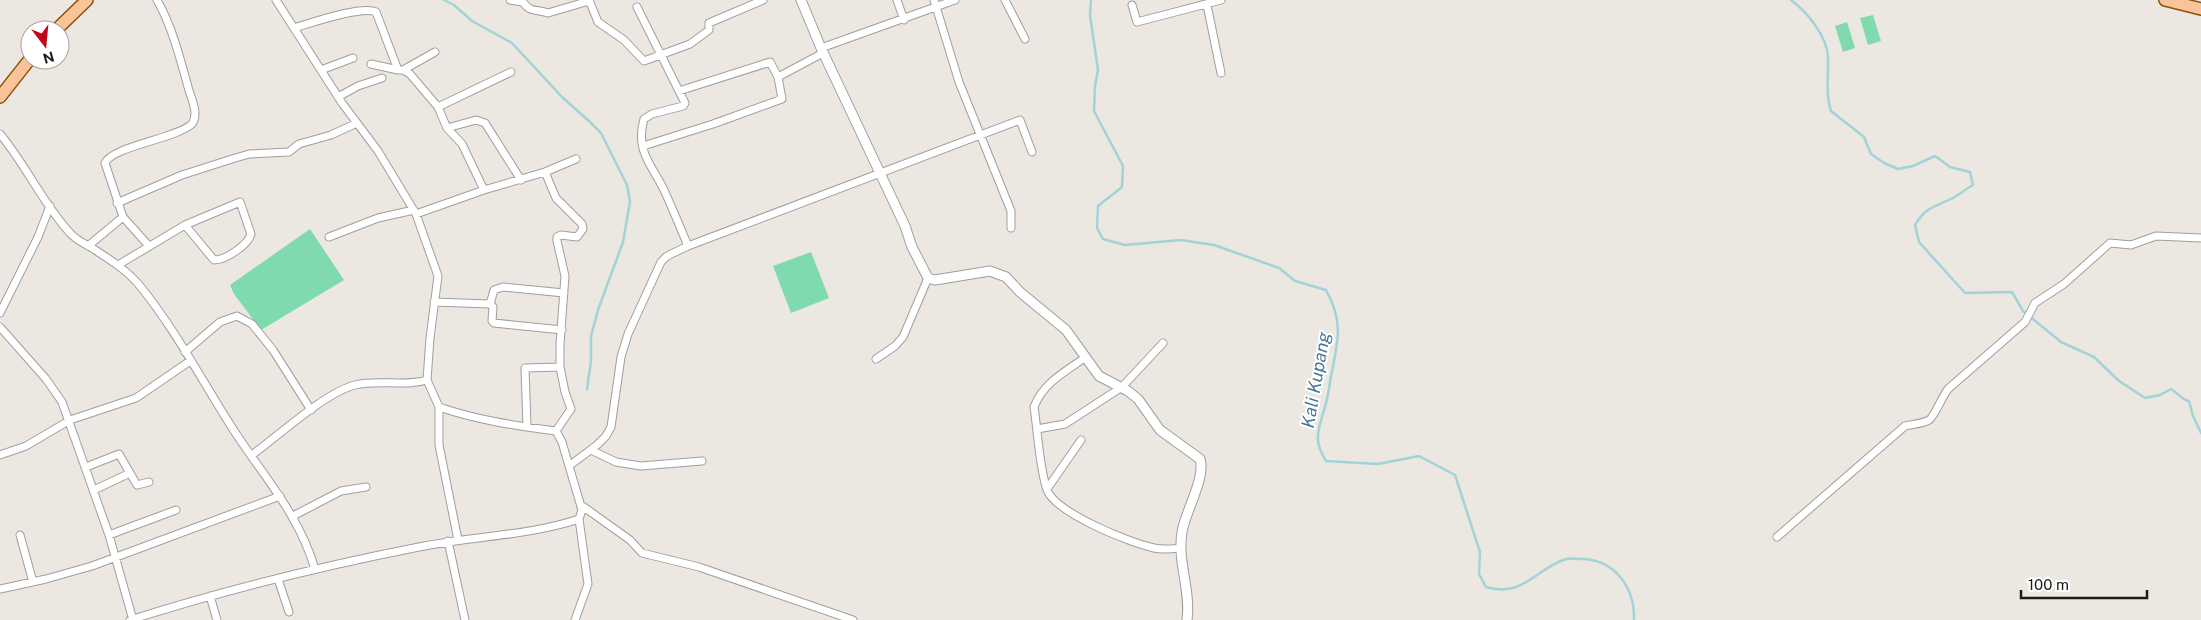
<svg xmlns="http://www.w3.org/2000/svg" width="2201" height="620" viewBox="0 0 2201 620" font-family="'Public Sans',sans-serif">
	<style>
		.pitch { fill: #7fdaad }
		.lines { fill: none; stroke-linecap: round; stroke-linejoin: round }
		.stream { stroke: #a1d3d9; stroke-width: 2.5 }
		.minor-casing { stroke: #9f9f9f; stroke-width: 9 }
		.tertiary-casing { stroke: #9f9f9f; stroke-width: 11 }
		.primary-casing { stroke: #8d5004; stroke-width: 14 }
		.minor { stroke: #fff; stroke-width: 7 }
		.tertiary { stroke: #fff; stroke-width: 9 }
		.primary { stroke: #f9c499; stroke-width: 11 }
		.labels { text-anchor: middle; stroke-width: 4; stroke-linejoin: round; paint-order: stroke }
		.water-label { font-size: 18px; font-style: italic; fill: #457897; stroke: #fff }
	</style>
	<rect width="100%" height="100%" fill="#ece7e0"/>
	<path class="pitch" d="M1873,15L1881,41L1868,45L1860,18Z
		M1847,22L1855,48L1843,52L1835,26Z
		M310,229L344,280L261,330L234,294L230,285Z
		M811,252L829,298L791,313L773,266Z"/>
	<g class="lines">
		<path class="stream" d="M444,0L454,5L472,21L512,43L562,97L590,122L601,133L627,185L630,202L623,242L598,310L591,336V361L587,389
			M1091,0L1090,15L1098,70L1095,86L1094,111L1123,166L1122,187L1098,206L1097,228L1103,239L1125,245L1181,240L1214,245L1279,268L1295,281L1326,290C1344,322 1338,342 1331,376C1329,387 1328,399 1324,410C1318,431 1313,441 1326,461L1378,464L1419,456L1455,475L1480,552L1479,574L1486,587C1523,598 1535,569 1566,559C1570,558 1576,559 1581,559C1615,559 1635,588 1634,620
			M1791,0C1807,12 1827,36 1828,57C1829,76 1825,94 1831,111L1864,137L1871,154L1884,163L1898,169L1913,166L1935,156L1950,167L1970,172L1973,185C1966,189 1960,194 1953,198C1935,207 1926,206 1915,225L1919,242L1965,293L2012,292L2023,311L2061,342L2094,357L2119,381L2145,398L2160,395L2171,389C2178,393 2180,399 2189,401L2193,416L2201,433"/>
		<g class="minor-casing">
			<path id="minor" d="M276,0L342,103L378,151L416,214L438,276L430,338L427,380L439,407C477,420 516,426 556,431L562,442L569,466
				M510,0L523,2C530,13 537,9 548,13L589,1
				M589,0L598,22L624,40L644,61L690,44L709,30V23L763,0
				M897,0L904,20
				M934,0L959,82L1011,211V228
				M1005,0L1025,39
				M1132,5L1137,22L1221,0
				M1207,5L1221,73
				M637,7L685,103L683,106L652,114L644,119C635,150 651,164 663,188C672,207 680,227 688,246
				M294,28C311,23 362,5 376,12L398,70H403L410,74L438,107L447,128L462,144L484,190
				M821,48L955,0
				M371,64L398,70
				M321,70L353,58
				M403,70L435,52
				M778,77L823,53
				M338,97L358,86L382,78
				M438,107L511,72
				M447,128L476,120L485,123L521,180
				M0,134C26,165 43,204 70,233C76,240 85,244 92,248C109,259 127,270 140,286C175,329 201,379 231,426C262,475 298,512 315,569
				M643,146L713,124L782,99L778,77L770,62L679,91
				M545,172L556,198L582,224L583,229L577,237L561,235L557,237V241L565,276L560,344V367L565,392L571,409L556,431
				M117,203L182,175L232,159L249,154L289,152L299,144L331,135L357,123
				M416,214L484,190L545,172L576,159
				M329,237L378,218L414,210
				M88,246L123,217
				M149,246L123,217L105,163C113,146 175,139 192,124C194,121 195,117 195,113C195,105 190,95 188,87C180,58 172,26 157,0
				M118,265L185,225L240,202L251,234C248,245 226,260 214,260L185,225
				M434,302L490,304L493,307L492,321L494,323L562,330
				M490,304L494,290L503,287L564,293
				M0,313L38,237L50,206
				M0,327L46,379L62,402L109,535L133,620
				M185,352L220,322L237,316L252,324L273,350L311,410
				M1086,357C1066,371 1043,383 1034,407C1038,433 1039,466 1047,490C1056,513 1130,543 1154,548C1163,550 1171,549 1180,548
				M876,359L895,346L903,337L928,278
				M439,407V445L458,540
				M527,427L525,368L560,367
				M1037,429L1065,424L1122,387L1163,343
				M591,450L616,462L641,466L702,461
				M0,455L26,446L70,420L136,398L190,361
				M252,455C278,436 326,392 355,385C379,379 404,387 427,380
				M86,467L119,454L130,473
				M1047,489L1081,440
				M94,490L130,473L137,485L149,482
				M581,505L630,540L642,553L699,567L853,620
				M293,516L341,491L366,487
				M20,535L33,582
				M109,535L176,510
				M1777,537L1905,426C1913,424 1922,424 1929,420C1934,417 1942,397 1948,389L2025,322L2035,303L2064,284L2110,243L2131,245L2156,236L2201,238
				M448,541L465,620
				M278,579L289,612
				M0,589L46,579L92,566L280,496
				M210,596L217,620
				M130,620C225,590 322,566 419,547C472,536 528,536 579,519L582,510L569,466L597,445L606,436L611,427L621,357L628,334L661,262L667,256L688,246L1020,120L1032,152
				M575,620L588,584L579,519"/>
		</g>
		<g class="tertiary-casing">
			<path id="tertiary" d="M801,0L821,48L905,226L912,247L928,278L935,280L990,271L1006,277L1020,292L1066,330L1099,376L1128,391L1138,399L1160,430L1200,459C1206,478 1185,512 1182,532C1177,562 1191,590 1187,620"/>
		</g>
		<g class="primary-casing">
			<path id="primary" d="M2165,0L2201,9
				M56,30L87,0
				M0,97L30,59"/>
		</g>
		<use href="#minor" class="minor"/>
		<use href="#tertiary" class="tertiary"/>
		<use href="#primary" class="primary"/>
	</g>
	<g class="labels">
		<g class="water-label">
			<text transform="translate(1316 380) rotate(-80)" y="6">Kali Kupang</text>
		</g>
	</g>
	<g transform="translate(45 45) rotate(164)"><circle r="24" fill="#ffffff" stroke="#a4a4a4"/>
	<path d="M0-4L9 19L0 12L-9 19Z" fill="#c0061b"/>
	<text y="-8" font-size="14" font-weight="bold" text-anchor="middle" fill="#1b1b1b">N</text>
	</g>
	<path d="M2021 590v8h126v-8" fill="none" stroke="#1b1b1b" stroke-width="2.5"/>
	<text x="2028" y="590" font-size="15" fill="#1b1b1b" stroke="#ffffff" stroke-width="4" paint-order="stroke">100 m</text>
</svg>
